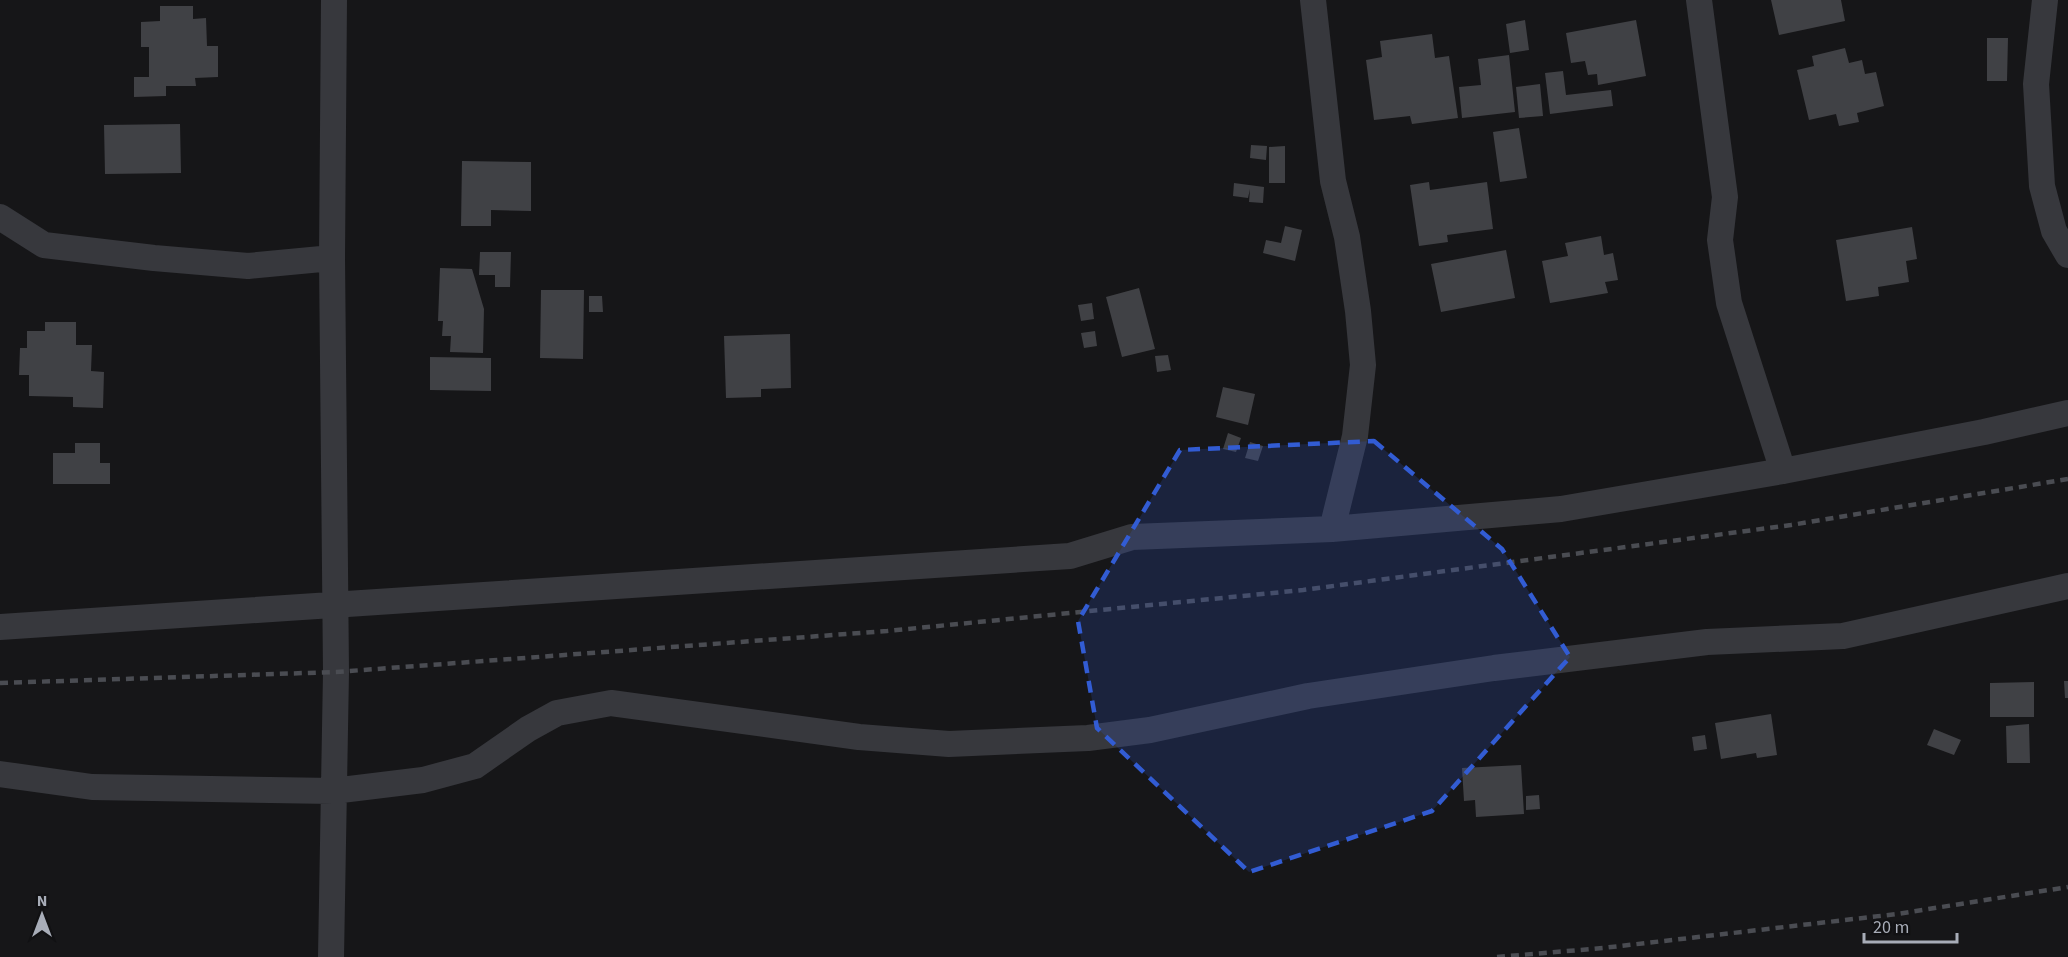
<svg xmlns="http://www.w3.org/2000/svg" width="2068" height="957" viewBox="0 0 2068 957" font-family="'Source Sans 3',sans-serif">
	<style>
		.building { fill: #404145 }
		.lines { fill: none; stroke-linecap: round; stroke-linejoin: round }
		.street { stroke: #37383d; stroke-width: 26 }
		.rail { stroke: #4a4c52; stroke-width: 4.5; stroke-dasharray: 8 6; stroke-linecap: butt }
		.marked { fill: #325cd3; fill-opacity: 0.2; stroke: #325cd3; stroke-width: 4.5; stroke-dasharray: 12 8; stroke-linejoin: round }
	</style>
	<rect width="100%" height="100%" fill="#161618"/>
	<path class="building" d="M1771,0H1841L1845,21L1779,35Z
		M160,6H193V19L206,18L207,46H218V77L195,78L196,86H166V96L134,97V77H149V47H141V22L160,21Z
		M1525,20L1529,50L1510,53L1506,24Z
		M1636,20L1646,76L1598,85L1597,74L1588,75L1585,61L1571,63L1566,33Z
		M1432,34L1435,58L1449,56L1458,118L1412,124L1410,116L1374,120L1366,60L1382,57L1380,41Z
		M1987,38H2008L2007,81H1987Z
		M1845,48L1849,63L1862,60L1865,74L1876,72L1884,106L1857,113L1859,122L1839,126L1836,114L1809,120L1797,70L1814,66L1812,56Z
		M1509,55L1515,112L1462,118L1459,87L1481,85L1478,59Z
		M1563,71L1566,95L1611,90L1613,106L1550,114L1545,73Z
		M1540,84L1543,116L1519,118L1516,87Z
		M180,124L181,173L105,174L104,125Z
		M1519,128L1527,178L1500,182L1493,132Z
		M1251,145L1267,146L1266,160L1250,158Z
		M1285,146V183H1269V147Z
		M462,161L531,162V211L491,210V226H461Z
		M1429,182L1430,190L1487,182L1493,229L1447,235L1448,242L1419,246L1410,185Z
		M1234,183L1264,187L1263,203L1249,202L1250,189L1248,198L1233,196Z
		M1285,226L1302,230L1295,261L1263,253L1266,240L1281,243Z
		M1912,227L1917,259L1906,261L1909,282L1878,287L1879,296L1846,301L1836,240Z
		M1601,236L1604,255L1613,253L1618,280L1605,282L1608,293L1550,303L1542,261L1568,256L1565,243Z
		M1506,250L1515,298L1441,312L1431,264Z
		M480,252H511L510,287H495V275H479Z
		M440,268L472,269L484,309L483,353L450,352L451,336H442L443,321H438Z
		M1139,288L1155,349L1122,357L1106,297Z
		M541,290H584L583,359L540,358Z
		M589,296H602L603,312H589Z
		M1092,303L1094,319L1081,321L1078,305Z
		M45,322H76V345H92L91,371L104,372L103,408L73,407V397L29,396V375H19L20,348H27V331H45Z
		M1095,331L1097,346L1084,348L1081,333Z
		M790,334L791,388L761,389V397L726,398L724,336Z
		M1168,355L1171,370L1157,372L1155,356Z
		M430,357L491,358V391L430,390Z
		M1223,387L1255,394L1248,425L1216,417Z
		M1228,433L1241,438L1236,452L1223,449Z
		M1250,442L1263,446L1258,461L1245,458Z
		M75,443H100V463H110V484H53V453H75Z
		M2064,681H2068V698H2065Z
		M2034,682V717H1990V683Z
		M1771,714L1777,755L1757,758L1756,753L1721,759L1715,723Z
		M2029,724L2030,763H2007L2006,726Z
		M1934,729L1961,740L1954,755L1927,745Z
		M1705,735L1707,749L1694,751L1692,737Z
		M1521,765L1524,814L1476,817L1475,800L1464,801L1462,768Z
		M1539,795L1540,809L1526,810V796Z"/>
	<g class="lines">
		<path class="street" d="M1313,0L1333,181L1347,237L1358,311L1363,365L1355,436L1332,529
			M1699,0L1725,197L1720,240L1729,303L1783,471
			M2045,0L2036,84L2042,186L2054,231L2068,255
			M0,217L44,245L154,258L248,266L332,258
			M0,627L1070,556L1132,537L1332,529L1561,509L1783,471L1984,432L2068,413
			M0,774L92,787L333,791L423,780L475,766L528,729L557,713L611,703L859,737L949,744L1088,738L1150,730L1308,696L1494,668L1707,642L1843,636L2068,586
			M331,957L336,672L332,258L334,0"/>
		<path class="rail" d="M0,683L336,672L887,631L1303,590L1791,525L2068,479
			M1497,957L1603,948L1897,914L2068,887"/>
	</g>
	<path class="marked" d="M1374,441L1502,549L1570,657L1432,811L1249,872L1097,728L1078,621L1180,450Z"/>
	<g transform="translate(42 915)" stroke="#111113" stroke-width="4.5" paint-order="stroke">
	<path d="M0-4.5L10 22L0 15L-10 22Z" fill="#a8adb8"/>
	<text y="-9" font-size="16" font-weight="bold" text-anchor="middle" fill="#a8adb8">N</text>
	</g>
	<path d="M1864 933v9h93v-9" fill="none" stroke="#a8adb8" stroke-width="3"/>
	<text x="1873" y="933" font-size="18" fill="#a8adb8" stroke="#111113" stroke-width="4.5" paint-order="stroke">20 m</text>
</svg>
